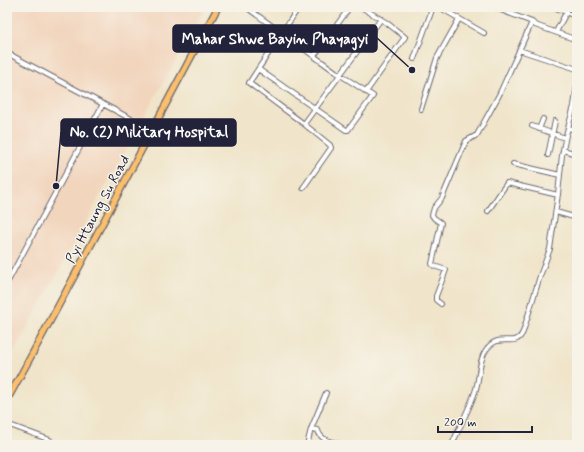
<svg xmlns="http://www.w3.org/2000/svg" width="584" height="452" viewBox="0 0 584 452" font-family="Mynerve,sans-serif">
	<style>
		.built { fill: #f2d5bd }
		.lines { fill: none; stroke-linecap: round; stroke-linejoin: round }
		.minor-casing { stroke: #6a666d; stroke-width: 6 }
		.highway-casing { stroke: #6a666d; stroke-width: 8 }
		.minor { stroke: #fff; stroke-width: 4 }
		.highway { stroke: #fabe6d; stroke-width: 5.5 }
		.labels { text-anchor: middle; stroke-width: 3; stroke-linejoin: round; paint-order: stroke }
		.street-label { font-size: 14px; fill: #22223b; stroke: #f7f3e8 }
		.leader { fill: none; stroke: #22223b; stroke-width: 1.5 }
		.callout-dot { fill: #22223b; stroke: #f7f3e8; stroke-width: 1.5 }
		.callout { fill: #22223b; stroke: #22223b; stroke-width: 1.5 }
		.callout-label { font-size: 15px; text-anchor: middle; font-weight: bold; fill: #fff }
	</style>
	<rect width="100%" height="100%" fill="#f7f3e8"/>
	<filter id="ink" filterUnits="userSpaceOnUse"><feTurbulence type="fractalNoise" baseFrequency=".025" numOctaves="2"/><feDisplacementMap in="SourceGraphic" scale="8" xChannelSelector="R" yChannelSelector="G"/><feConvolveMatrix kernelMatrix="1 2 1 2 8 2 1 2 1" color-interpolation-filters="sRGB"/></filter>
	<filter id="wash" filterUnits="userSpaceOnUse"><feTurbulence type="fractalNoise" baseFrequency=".012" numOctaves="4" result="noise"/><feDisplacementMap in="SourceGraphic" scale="16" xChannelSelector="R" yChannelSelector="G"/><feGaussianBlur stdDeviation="0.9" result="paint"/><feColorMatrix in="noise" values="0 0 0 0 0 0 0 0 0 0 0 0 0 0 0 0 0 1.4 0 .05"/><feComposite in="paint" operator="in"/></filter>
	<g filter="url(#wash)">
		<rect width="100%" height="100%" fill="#f0e5ca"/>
		<path class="built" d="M7,7H205L7,364Z"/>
	</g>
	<g filter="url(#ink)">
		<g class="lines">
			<g class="minor-casing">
				<path id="minor" d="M246,7L336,72L373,96L348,130H346L258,69
					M299,7L249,83L304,124L330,145L331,148L303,188
					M361,7L387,23L405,37L366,92
					M439,7L484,33
					M493,7L532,22L535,25L577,40
					M554,7L577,17
					M556,32L569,7
					M519,50L577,69
					M7,53L152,130
					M314,56L350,7
					M414,59L433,7
					M421,109L437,58L459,19
					M304,124L381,19
					M532,126L565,138
					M568,128L577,130
					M539,129L543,119
					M563,150L577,154
					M548,155L555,121
					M513,164L560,175
					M488,211L507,183L558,195
					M556,212L577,218
					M7,283L103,104
					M441,304L436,300V296L446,270L434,266L432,264L441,223L434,218L432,215L434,208L442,198L447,186L466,141L477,135L499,95L532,22
					M7,424L50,440L52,445
					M311,429L318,430C320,441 334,442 343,445
					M307,445L311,429L326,393
					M452,445C459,427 469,410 475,392C480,379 478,361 486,350C500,330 515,350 523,332L540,276L550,249L558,194L562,155L566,135L574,106L577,85"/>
			</g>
			<g class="highway-casing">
				<path id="highway" d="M7,400C79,270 147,138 218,7"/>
			</g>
			<use href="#minor" class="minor"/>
			<use href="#highway" class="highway"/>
		</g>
	</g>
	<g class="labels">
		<g class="street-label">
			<text transform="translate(97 209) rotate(-62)" y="5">Pyi Htaung Su Road</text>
		</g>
	</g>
	<path class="leader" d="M412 70L377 38M56 186L61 132"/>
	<g class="callout-dot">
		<circle cx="412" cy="70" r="4"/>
		<circle cx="56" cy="186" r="4"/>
	</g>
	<g class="callout">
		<rect x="173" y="25" width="204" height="27" rx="4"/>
		<rect x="61" y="119" width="175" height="27" rx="4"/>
	</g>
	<g class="callout-label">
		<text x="275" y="44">Mahar Shwe Bayin Phayagyi</text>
		<text x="149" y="137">No. (2) Military Hospital</text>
	</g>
	<rect width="584" height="452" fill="none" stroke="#f7f3e8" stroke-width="24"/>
	<path d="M438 426v6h94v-6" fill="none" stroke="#22223b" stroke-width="2"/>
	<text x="444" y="426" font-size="12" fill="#22223b" stroke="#f7f3e8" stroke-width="3" paint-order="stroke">200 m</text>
</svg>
